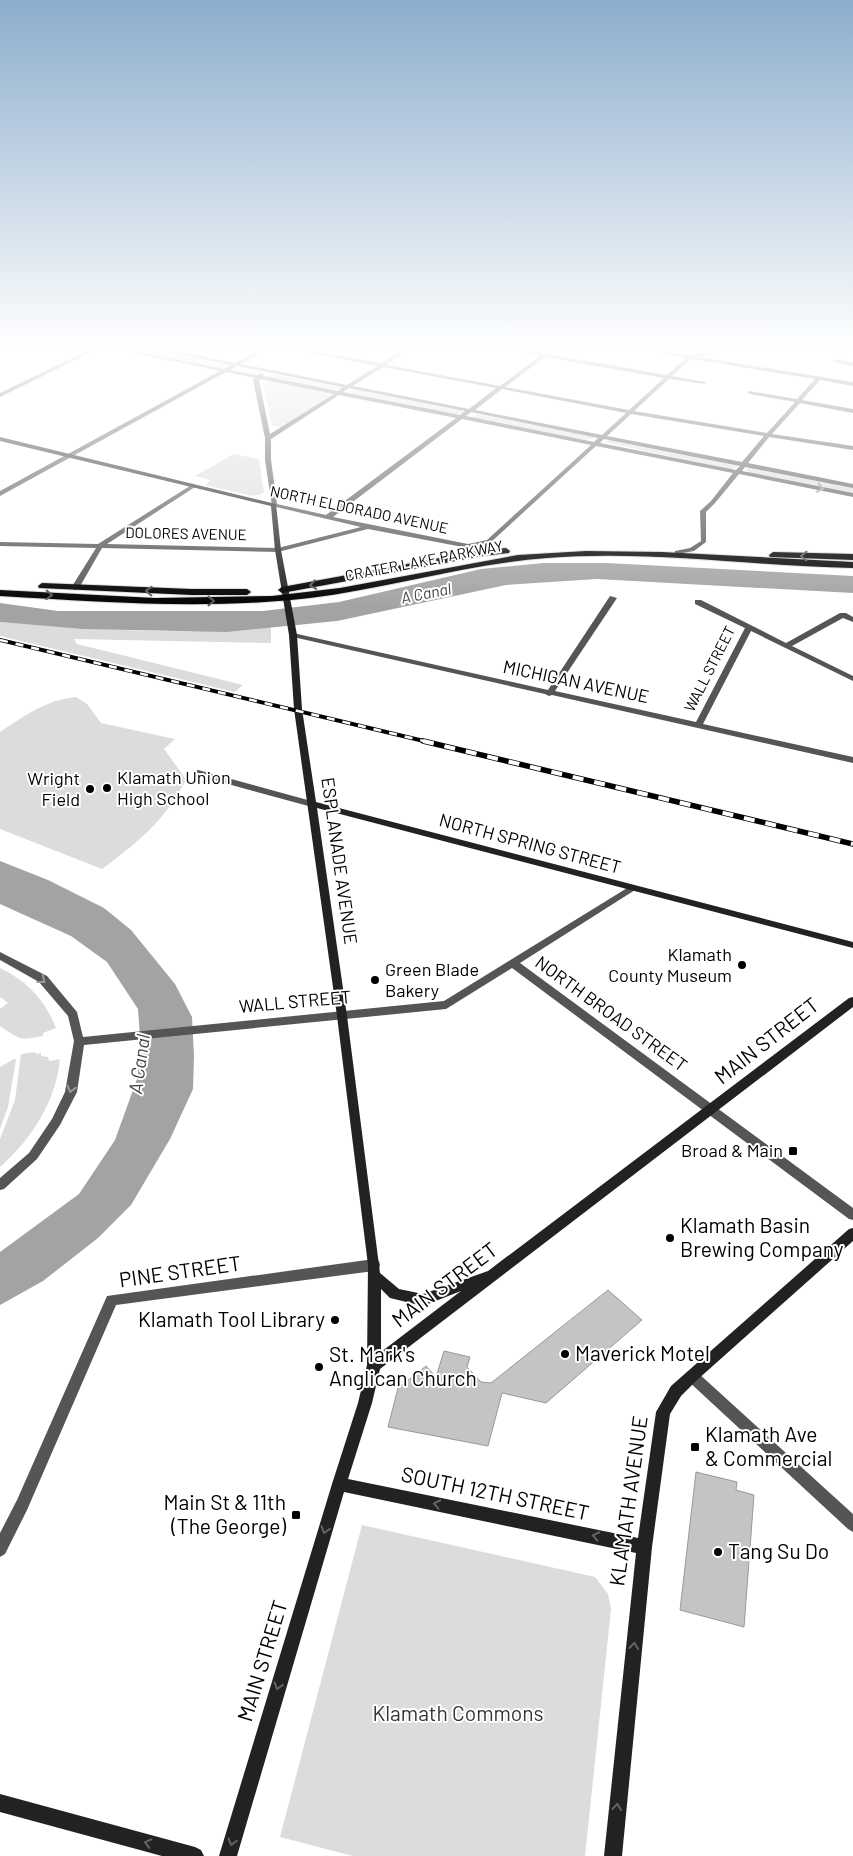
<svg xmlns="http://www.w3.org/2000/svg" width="853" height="1856" viewBox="0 0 853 1856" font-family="Barlow,sans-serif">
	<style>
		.green { fill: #dcdcdc }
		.water { fill: #a3a3a3 }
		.building { fill: #c4c4c4; stroke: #999 }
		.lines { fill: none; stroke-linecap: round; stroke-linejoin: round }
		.primary-casing { stroke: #dbdbdb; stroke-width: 2 }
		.street { fill: #555; fill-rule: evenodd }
		.secondary { fill: #222; fill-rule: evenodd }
		.primary { fill: #000; fill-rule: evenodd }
		.rail-far1-casing { stroke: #000; stroke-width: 4 }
		.rail-casing { stroke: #000; stroke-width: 5.5 }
		.rail-far1 { stroke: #fff; stroke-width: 2.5; stroke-dasharray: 8; stroke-linecap: butt }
		.rail { stroke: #fff; stroke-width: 4; stroke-dasharray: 11; stroke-linecap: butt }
		.oneway { stroke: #999 }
		.oneway2 { stroke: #595959 }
		.oneway3 { stroke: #646464 }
		.poi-dot { fill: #000; stroke: #fff; stroke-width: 2 }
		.labels { text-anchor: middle; stroke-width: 4; stroke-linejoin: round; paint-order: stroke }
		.far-street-label { font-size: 15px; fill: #000; stroke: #fff }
		.far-water-label { font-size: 16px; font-style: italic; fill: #444; stroke: #fff }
		.street-label { font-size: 18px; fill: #000; stroke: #fff }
		.poi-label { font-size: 18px; fill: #000; stroke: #fff; text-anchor: end }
		.water-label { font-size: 19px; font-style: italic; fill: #444; stroke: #fff }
		.near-street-label { font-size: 21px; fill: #000; stroke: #fff }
		.near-poi-label { font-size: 21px; fill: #000; stroke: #fff; text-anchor: start }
		.near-park-label { font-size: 21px; fill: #333; stroke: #fff }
	</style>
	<rect width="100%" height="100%" fill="#fff"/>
	<path class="green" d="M124,349H152L230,366L220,368Z
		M271,374L341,386V388L334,390L270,378L268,376Z
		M271,381L335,393L280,427L272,426L263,383Z
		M356,389L462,410L465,412L454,415L347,392Z
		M477,414L593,435L595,438L585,440L476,419L474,417Z
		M613,439L738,466L736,468L728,469L604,442Z
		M234,454L259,459L264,493L253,496L205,485L211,480L195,476Z
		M748,468L853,487V493L750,473L746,470Z
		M0,622C90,629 181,636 271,627V643L74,639L77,644L243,685L235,692L0,636Z
		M76,697L87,704L101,723L175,739L164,749L186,779C166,820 138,842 102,869L0,829V732C26,715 46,700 76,697Z
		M0,968C27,981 45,1000 56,1028L43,1033V1036C20,1040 22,1041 0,1026V1009L8,1003L0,997Z
		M35,1052L36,1054L41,1053V1056L48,1057L49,1061L60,1059C56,1101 32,1139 0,1167V1139L15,1100L21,1054Z
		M14,1059H16L8,1107L0,1129V1067Z
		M362,1525L595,1577L608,1594L611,1609L585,1856H353L280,1837Z"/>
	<path class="water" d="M544,563H607L853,576V593L597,579L506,585L337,621L226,632L83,629L0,622V603L58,611H263L339,602L481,569Z
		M0,861L48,880L104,908L131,930L175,984L192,1017L194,1056L193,1089L170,1139L131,1205L98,1238L43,1281L0,1305V1252L79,1194L115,1140L137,1079L141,1051L138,1009L107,962L71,936L0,904Z"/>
	<path class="building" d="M608,1290L642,1320L546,1403L502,1393L488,1446L388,1427L398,1388L426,1366L436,1377L444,1351L470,1357L467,1367L481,1382L491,1383Z
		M696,1472L737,1482L736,1490L754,1495L744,1627L680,1610Z"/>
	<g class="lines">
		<g class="primary-casing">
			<path id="primary" d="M506,548L510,551L509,553L483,556L282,593L278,590L282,587L483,550Z
				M586,551L662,552L853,562V568C751,566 649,550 547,558C467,564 390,588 310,598C207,610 103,602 0,596V590L155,598L272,596L340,588L518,555Z
				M773,552L853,554V560L770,557L769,555Z
				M42,583L192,589H247L251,592L247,595H192L39,588L38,586Z"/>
		</g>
		<path class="street" d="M91,349H98L0,397V393Z
			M114,349H124L224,369L231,365L154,349H164L235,363L260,349H267L241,364L347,385L377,366L292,349H303L381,363L404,349H410L386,365L500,386L540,356L507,349H518L667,375L686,358L640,349C657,349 672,354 688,355C700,356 712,349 724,349L698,357L853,382V386L820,380L802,400L853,409V413L800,403L772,434L853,446V450L769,437L748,463L853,484V488L745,467L742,471L853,493V497L739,474L715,503L706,512V542L694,551L677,554L675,553V551L690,548L701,541L700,511L711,501L733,473L596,446L491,542L468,548L368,529L278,552L102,548L79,588L75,590L71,588L96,548L0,546V542L98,544L193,484L195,485V487L107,544L278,548L361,527L272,506L265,460V438L253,380L255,378L226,372L0,496V491L220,371ZM545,357L664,378L629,410L505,387ZM691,359L815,379L797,399L748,391V393L750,394L795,402L767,433L634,411L669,379L705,384V382L672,376ZM237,366L343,387L338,391L263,376L264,375L261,373L258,375L230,370ZM383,367L496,388L469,409L353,386ZM260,379L334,394L270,434L259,380ZM349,388L465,411L460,415L343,392ZM502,389L626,413L602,435L475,410ZM339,395L456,418L326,515L277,504L271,460V439ZM471,412L598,438L594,442L466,416ZM631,414L764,436L742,462L607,436ZM462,419L591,445L487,540L468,544L333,517ZM604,439L740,466L736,470L600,443Z
			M835,359L853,362V366L833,362V360Z
			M610,596L617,598L555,691L696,722L745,628L695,604V600H701L786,643L840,613H846L853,617V622L843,618L792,646L853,676V681L751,631L703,724L853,757V763L552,695L549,696L545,694L293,637L289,635L293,633L548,690Z
			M198,770L315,802L316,804L312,807L195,775L194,773L195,771Z
			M632,885L635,886L637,888L635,890L520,963L853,1208V1220L849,1219L512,968L446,1009L84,1045L77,1092L60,1125L37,1159L4,1189L0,1190V1178L29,1153L52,1119L65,1092L74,1041L68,1016L39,982L0,960V952L47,976L77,1012L83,1037L444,1001Z
			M374,1259L379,1261L380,1265L379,1269L374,1271L116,1305L27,1510L5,1554L0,1557V1533L17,1500L107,1296Z
			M692,1370L697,1372L853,1514V1532L848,1529L687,1380L685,1376L687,1372Z"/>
		<path class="secondary" d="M0,437L276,504L281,550L297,635L302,709L316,802L853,942V948L317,808L347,1016L380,1273L399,1289L423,1294L488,1271L849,998L853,997V1007L380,1369L372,1403L348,1479L638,1538L656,1412L671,1386L849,1229L853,1228V1241L697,1380L681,1396L670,1414L652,1547L622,1856H604L636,1553L344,1492L237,1856H219L332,1484L358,1403L367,1365L368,1265L337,1016L294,709L289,635L275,550L271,506L0,441ZM381,1289L390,1298L423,1306L461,1291L381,1352Z
			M0,1794L195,1847L201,1850L204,1856H162L0,1812Z"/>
		<use href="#primary" class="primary"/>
		<g class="rail-far1-casing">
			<path id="rail-far1" d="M0,640L428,742"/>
		</g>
		<g class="rail-casing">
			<path id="rail" d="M423,741L853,844"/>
		</g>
		<use href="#rail-far1" class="rail-far1"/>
		<use href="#rail" class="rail"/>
	</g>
	<defs><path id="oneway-chevron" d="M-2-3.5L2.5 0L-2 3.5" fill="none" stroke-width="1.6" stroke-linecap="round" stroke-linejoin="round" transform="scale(1.25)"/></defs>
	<g class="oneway">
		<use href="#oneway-chevron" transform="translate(820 488) rotate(11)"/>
		<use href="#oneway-chevron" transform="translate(42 980) rotate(38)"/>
		<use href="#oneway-chevron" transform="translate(71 1089) rotate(105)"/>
	</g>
	<g class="oneway2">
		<use href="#oneway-chevron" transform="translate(804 556) rotate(-179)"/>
		<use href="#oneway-chevron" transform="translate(313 585) rotate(172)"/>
		<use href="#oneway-chevron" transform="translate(149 591) rotate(-178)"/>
		<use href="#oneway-chevron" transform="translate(49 595) rotate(3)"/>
		<use href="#oneway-chevron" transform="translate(211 601)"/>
	</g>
	<g class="oneway3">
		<use href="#oneway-chevron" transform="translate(437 1504) rotate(-168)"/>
		<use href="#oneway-chevron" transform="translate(325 1530) rotate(107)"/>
		<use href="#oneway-chevron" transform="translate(596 1536) rotate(-168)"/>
		<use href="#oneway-chevron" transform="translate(634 1646) rotate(-84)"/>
		<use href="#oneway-chevron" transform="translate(278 1686) rotate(107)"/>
		<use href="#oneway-chevron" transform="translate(617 1807) rotate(-84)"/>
		<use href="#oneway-chevron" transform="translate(232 1842) rotate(106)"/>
		<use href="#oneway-chevron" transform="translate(148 1843) rotate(-165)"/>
	</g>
	<linearGradient id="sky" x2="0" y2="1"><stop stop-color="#8cadcc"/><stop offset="0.57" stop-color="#fff"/><stop offset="1" stop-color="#fff" stop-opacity="0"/></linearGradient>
	<rect width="853" height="609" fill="url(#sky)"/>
	<g class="poi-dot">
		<circle cx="107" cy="788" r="5"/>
		<circle cx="90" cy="789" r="5"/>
		<circle cx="742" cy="965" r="5"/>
		<circle cx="375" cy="980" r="5"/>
		<rect x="788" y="1146" width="10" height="10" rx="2.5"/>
		<circle cx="670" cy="1238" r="5"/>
		<circle cx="335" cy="1320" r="5"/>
		<circle cx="565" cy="1354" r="5"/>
		<circle cx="319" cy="1367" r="5"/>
		<rect x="690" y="1442" width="10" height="10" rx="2.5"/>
		<rect x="291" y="1510" width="10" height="10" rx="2.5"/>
		<circle cx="718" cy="1552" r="5"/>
	</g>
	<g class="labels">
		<g class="far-street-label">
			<text transform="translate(359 510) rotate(12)" y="5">NORTH ELDORADO AVENUE</text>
			<text transform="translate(186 534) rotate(1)" y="5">DOLORES AVENUE</text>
			<text transform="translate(424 561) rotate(-11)" y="5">CRATER LAKE PARKWAY</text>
			<text transform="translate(710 669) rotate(-63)" y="5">WALL STREET</text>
		</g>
		<g class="far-water-label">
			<text transform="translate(426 593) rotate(-11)" y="6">A Canal</text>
		</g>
		<g class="street-label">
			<text transform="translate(576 682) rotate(12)" y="6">MICHIGAN AVENUE</text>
			<text transform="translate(530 844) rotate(15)" y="6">NORTH SPRING STREET</text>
			<text transform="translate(339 861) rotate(82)" y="6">ESPLANADE AVENUE</text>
			<text transform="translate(295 1002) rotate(-5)" y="6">WALL STREET</text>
			<text transform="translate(611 1014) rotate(36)" y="6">NORTH BROAD STREET</text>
		</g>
		<g class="poi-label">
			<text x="117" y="784" text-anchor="start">Klamath Union<tspan x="117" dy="21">High School</tspan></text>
			<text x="80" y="785">Wright<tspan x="80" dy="21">Field</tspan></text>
			<text x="732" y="961">Klamath<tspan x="732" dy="21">County Museum</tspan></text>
			<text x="385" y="976" text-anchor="start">Green Blade<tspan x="385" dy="21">Bakery</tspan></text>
			<text x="783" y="1157">Broad &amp; Main</text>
		</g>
		<g class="water-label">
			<text transform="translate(139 1064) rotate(-82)" y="7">A Canal</text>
		</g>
		<g class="near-street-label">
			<text transform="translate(767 1041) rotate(-38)" y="7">MAIN STREET</text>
			<text transform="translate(180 1272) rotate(-8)" y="7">PINE STREET</text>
			<text transform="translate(445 1285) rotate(-37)" y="7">MAIN STREET</text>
			<text transform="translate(495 1494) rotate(12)" y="7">SOUTH 12TH STREET</text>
			<text transform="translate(629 1501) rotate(-82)" y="7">KLAMATH AVENUE</text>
			<text transform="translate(263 1661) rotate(-73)" y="7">MAIN STREET</text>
		</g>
		<g class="near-poi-label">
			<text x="680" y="1233">Klamath Basin<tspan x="680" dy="24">Brewing Company</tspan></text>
			<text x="325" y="1327" text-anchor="end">Klamath Tool Library</text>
			<text x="575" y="1361">Maverick Motel</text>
			<text x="329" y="1362">St. Mark's<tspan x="329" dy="24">Anglican Church</tspan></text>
			<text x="705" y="1442">Klamath Ave<tspan x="705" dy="24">&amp; Commercial</tspan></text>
			<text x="286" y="1510" text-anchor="end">Main St &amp; 11th<tspan x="286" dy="24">(The George)</tspan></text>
			<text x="728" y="1559">Tang Su Do</text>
		</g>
		<g class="near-park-label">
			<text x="458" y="1721">Klamath Commons</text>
		</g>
	</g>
</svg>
